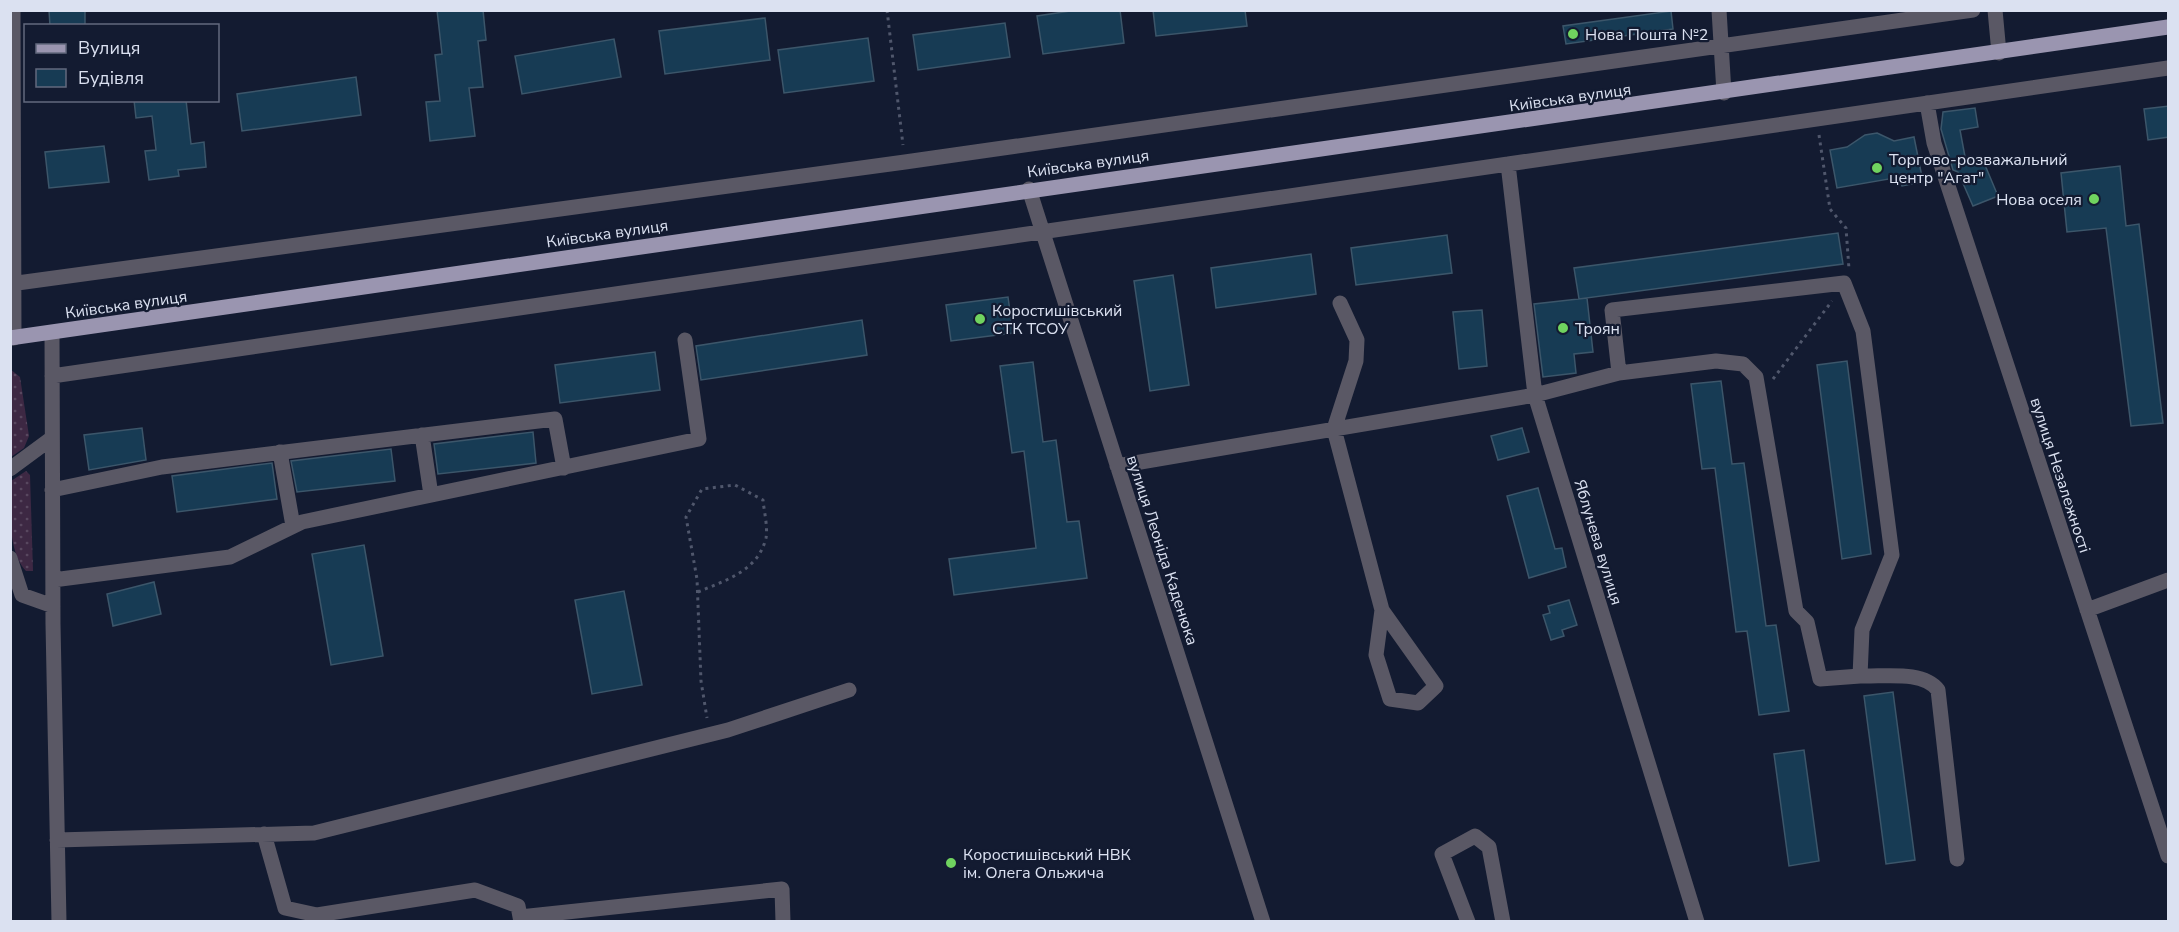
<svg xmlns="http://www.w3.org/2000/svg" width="2179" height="932" viewBox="0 0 2179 932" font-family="'Nunito Sans',sans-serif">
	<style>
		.grass { fill: url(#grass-dots) }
		.building { fill: #173b54; stroke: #3c566a; stroke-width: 1.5 }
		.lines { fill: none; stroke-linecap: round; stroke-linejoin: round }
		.path { stroke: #50576c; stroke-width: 3; stroke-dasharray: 3 4.5; stroke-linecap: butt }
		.minor { stroke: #5a5865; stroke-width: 15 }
		.major { stroke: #9a95b0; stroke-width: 15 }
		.poi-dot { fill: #70d35f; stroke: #131b31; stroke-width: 2 }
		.labels { text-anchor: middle; stroke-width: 4.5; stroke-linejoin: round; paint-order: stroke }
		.poi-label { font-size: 16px; fill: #dbe1f1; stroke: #131b31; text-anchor: start }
		.street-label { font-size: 16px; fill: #dbe1f1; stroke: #131b31 }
	</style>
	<defs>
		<pattern id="grass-dots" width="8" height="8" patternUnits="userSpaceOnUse" patternTransform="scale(1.5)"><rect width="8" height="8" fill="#3d2843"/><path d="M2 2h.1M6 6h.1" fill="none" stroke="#58475f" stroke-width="1.8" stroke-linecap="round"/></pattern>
	</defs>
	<rect width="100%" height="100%" fill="#131b31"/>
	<path class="grass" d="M10,369L20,377L29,436L24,448L11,457Z
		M26,471L30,475L33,571H26C7,551 10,507 11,481Z"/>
	<path class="building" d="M49,10H85V26H50Z
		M437,10H483L486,40L478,41L483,87L469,88L475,136L430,141L426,102L440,101L435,55L442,54Z
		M1077,10H1120L1124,43L1043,54L1037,16Z
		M1153,10H1245L1247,26L1156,36Z
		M1671,11L1673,29L1566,44L1563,26Z
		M765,18L770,60L665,74L659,31Z
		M1005,23L1010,57L918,70L913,35Z
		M868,38L874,81L784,93L778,50Z
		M614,39L621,77L522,94L515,56Z
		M356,77L361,115L242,131L237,94Z
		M134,100H186L191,144L204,142L206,167L178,170L179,176L149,180L145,151L156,150L152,116L136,118Z
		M2169,106V137L2148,140L2144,109Z
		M1975,108L1978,127L1960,130L1966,162L1982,158L1998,196L1973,206L1958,172L1953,170L1941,129L1943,112Z
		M1877,133L1894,141L1914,137L1923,182L1902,186L1900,177L1837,188L1830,150L1847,147L1865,135Z
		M104,146L109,182L49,188L45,152Z
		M2120,166L2126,226L2139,224L2163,423L2131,426L2106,228L2067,232L2061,173Z
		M1838,233L1843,264L1579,299L1574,268Z
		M1447,235L1452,273L1356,285L1351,248Z
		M1311,254L1316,294L1216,308L1211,268Z
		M1173,275L1189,385L1150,391L1134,281Z
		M1008,297L1013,333L951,341L946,305Z
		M1587,298L1593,352L1574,354L1576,373L1543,377L1534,304Z
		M1482,310L1487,366L1459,369L1453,312Z
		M862,320L867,355L701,380L696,346Z
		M655,352L660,390L560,403L555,365Z
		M1847,361L1871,554L1842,559L1817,365Z
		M1033,362L1043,442L1056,440L1067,522L1079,521L1087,578L954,595L949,559L1036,548L1024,451L1012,453L1000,366Z
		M1721,381L1732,464L1744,463L1766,626L1776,625L1789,711L1759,715L1747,631L1736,632L1715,468L1702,469L1691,384Z
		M142,428L146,460L89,470L84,435Z
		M1522,428L1529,452L1498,460L1491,436Z
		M533,432L536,463L438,474L434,444Z
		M391,449L395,481L297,492L291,461Z
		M272,463L277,499L177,512L172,476Z
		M1538,488L1555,549L1562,548L1566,567L1529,578L1507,496Z
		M364,545L383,656L331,665L312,554Z
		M154,582L161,614L113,626L107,594Z
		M624,591L642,685L592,694L575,600Z
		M1569,600L1577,625L1562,630L1564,636L1551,640L1543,615L1550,613L1548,606Z
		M1893,692L1915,860L1886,864L1864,696Z
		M1804,750L1819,861L1789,866L1774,754Z"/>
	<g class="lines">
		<path class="path" d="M887,10L903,145
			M1819,135L1830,209L1846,228L1849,269
			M1773,379L1832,301
			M698,592C726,580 758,571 766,538C768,527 764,511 763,500L735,485L702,489L686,517L697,579L701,681L707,718"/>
		<path class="minor" d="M13,10L14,338
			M1719,10L1724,93
			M1995,10L1999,53
			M1927,103L1934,143L2168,856
			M1508,164L1535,395L1697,922
			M1029,189L1263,922
			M10,284L905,162L1973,10
			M1340,303L1357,340L1356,361L1334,429L1382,610L1436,686L1418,703L1390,699L1376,655L1382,610
			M52,333L53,624L59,922
			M52,376L2168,68
			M422,435L431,495
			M280,452L293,526
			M1117,466L1535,395L1619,373L1612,310L1844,283L1863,331L1892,555L1862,630L1860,676L1820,679L1807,622L1796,611L1756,377L1743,364L1716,361L1619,373
			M10,469L52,438
			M52,490L162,467L555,419L564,468
			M10,558L22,595L53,606
			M53,580L230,557L302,522L699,439L685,340
			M2087,610L2168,580
			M1860,676C1884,677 1923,670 1938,690L1957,859
			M264,834L285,908L317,915L475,890L518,906L521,922
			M57,840L314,833L728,730L849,690
			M520,917L782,889L783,922
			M1468,922L1442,854L1475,836L1489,847L1503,922"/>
		<path class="major" d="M10,338L2168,27"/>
	</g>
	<g class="poi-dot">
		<circle cx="1573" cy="34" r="6"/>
		<circle cx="1877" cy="168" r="6"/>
		<circle cx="2094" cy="199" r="6"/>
		<circle cx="980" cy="319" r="6"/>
		<circle cx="1563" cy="328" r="6"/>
		<circle cx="951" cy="863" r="6"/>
	</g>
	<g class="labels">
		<g class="poi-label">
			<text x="1585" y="40">Нова Пошта №2</text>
			<text x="1889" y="165">Торгово-розважальний<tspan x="1889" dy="18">центр "Агат"</tspan></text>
			<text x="2082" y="205" text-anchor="end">Нова оселя</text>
			<text x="992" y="316">Коростишівський<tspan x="992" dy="18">СТК ТСОУ</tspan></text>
			<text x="1575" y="334">Троян</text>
			<text x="963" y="860">Коростишівський НВК<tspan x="963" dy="18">ім. Олега Ольжича</tspan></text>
		</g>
		<g class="street-label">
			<text transform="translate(1570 97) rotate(-8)" y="6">Київська вулиця</text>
			<text transform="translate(1088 163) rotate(-8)" y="6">Київська вулиця</text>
			<text transform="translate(607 233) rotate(-8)" y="6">Київська вулиця</text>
			<text transform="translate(126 304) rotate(-8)" y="6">Київська вулиця</text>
			<text transform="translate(2061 475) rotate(72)" y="6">вулиця Незалежності</text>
			<text transform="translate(1599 542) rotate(73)" y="6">Яблунева вулиця</text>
			<text transform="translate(1163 550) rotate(72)" y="6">вулиця Леоніда Каденюка</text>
		</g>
	</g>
	<rect width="2179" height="932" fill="none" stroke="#dbe1f1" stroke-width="24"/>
	<rect x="24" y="24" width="195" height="78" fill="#131b31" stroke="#636a7e" stroke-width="1.5"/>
	<rect x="36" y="44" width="30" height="9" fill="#9a95b0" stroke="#636a7e" stroke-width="1.5"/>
	<text x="78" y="54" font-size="18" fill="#dbe1f1">Вулиця</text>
	<rect x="36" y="69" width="30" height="18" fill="#173b54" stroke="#636a7e" stroke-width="1.5"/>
	<text x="78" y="84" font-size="18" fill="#dbe1f1">Будівля</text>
</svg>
